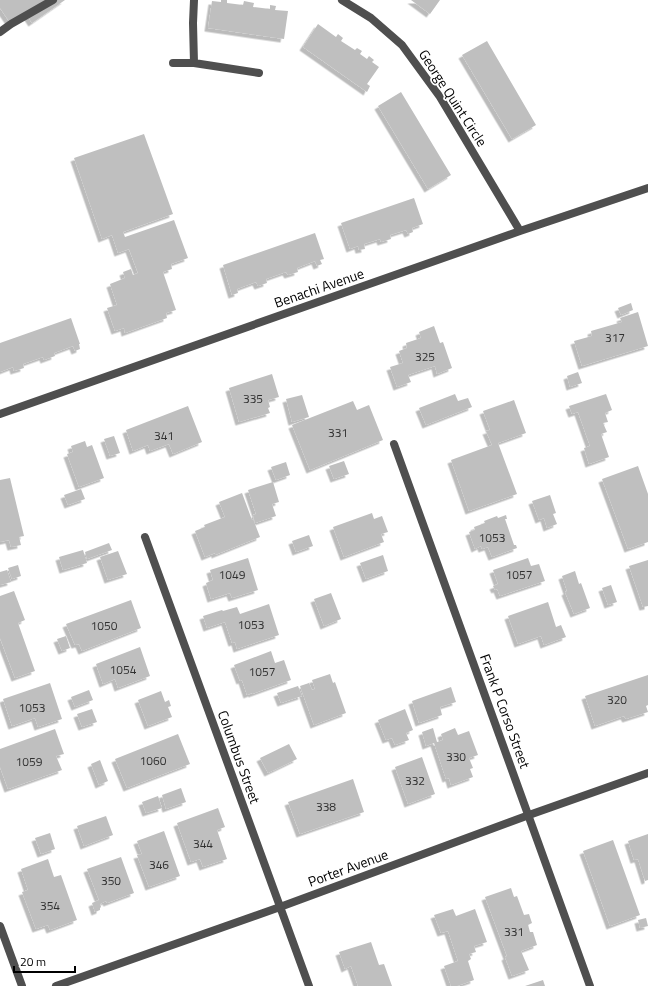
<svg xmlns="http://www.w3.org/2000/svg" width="648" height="986" viewBox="0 0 648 986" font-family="'Titillium Web',sans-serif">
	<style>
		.building { fill: #bfbfbf; filter: url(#shadow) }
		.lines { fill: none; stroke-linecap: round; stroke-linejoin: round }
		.lane { stroke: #4f4f4f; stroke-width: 8 }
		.street { stroke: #4f4f4f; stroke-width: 8 }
		.labels { text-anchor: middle; stroke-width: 3.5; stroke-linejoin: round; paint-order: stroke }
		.number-label { font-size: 12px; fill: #303030 }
		.street-label { font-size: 14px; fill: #000; stroke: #fff }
	</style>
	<defs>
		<filter id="shadow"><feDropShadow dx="-3.5" dy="3.5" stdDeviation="0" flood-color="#0004"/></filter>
	</defs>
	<rect width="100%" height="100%" fill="#fff"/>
	<path class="building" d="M0,0H65L32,23L26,14L11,24L0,8Z
		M221,0H227V3L243,5L244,1L254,3L253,7L270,9V5L276,6L275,10L288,11L284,39L208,28L212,1L221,2Z
		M411,0H440L430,14Z
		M318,24L336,37L338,34L343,38L341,41L355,50L357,48L362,51L360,54L367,59L369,56L374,60L372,62L379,67L367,84L370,86L367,92L303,47Z
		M487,41L536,125L512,139L462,55Z
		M401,92L451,175L428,189L378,106Z
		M144,134L173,214L123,232L125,237L174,220L188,258L171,264L172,269L163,272L176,310L166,313L167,318L125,333L124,328L115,331L107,308L117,305L110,284L125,278L123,272L131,269L133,275L138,273L129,249L118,253L112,235L102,239L74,158Z
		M414,198L423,224L412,228L413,232L408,234L406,230L390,235L391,239L381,242L380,239L364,244L365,249L359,250L358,246L350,249L341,223Z
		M315,233L324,259L320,260L322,264L317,266L315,261L297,268L298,272L288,275L286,272L266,279L267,283L258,286L256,282L237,289L238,293L232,295L223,265Z
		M631,303L633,310L621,315L618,308Z
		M638,312L648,346L582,366L574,341L592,336L591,331L622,322L620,318Z
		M71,318L80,344H79L80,349L75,351L73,346L54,353L55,356L44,360L43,357L23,364L24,368L14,371L13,367L0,372V343Z
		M434,326L440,343L443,342L452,368L437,374L435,366L408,375L411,382L397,387L390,367L403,363L399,351L407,348L406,343L421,338L419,332Z
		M578,372L582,383L570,387L567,376Z
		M272,374L279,397L268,400L270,407L268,408L270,413L239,422L229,388Z
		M455,394L458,401L468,398L472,407L426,425L419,408Z
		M606,394L612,410L605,413L608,422L603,423L607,432L601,434L609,457L589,464L584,448L590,446L578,412L572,414L569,406Z
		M302,395L309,417L292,422L286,399Z
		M514,400L526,433L498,443L517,494L469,511L451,460L492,445L486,431L490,430L483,411Z
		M353,401L357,410L369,405L383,440L310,470L292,425Z
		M188,406L202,442L173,454L169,444L150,451L148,445L133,451L126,430Z
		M114,436L120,453L110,456L104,439Z
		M85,441L87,447L92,445L104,478L79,487L67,454L73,452L71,446Z
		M344,461L349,474L334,479L329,466Z
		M286,462L290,475L276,480L271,467Z
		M638,466L648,494V542L628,549L602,479Z
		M10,478L24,536L19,537L21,545L11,547L9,540L0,542V480Z
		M273,482L279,502L272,504L276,516L255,523L253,515L256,514L248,490Z
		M81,489L85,499L68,505L64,495Z
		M242,493L252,520L253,519L260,537L215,555V553L205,557L195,531L205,527L204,525L225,517L219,502Z
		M550,495L556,513L553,514L557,524L547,528L544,518L539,520L532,501Z
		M372,513L374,519L382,516L388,532L381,534L384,542L344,557L333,527Z
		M506,515L507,519H505L514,545H516L517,548L492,557L488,547L482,549L481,546L475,549L469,532L475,530L474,527L485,523L484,521L497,516L498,518Z
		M309,535L313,546L296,552L292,541Z
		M109,543L112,550L87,559L85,552Z
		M83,550L87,563L63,570L59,557Z
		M118,551L127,574L108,580L100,557Z
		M383,555L388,571L366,579L360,563Z
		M248,558L258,590L232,598L230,593L211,599L206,583L213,580L210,570Z
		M528,558L531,566L539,564L545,581L500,596L497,589L495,590L493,586L498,584L493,570Z
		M648,560V606L643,607L629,566Z
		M18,565L21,576L12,579L8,568Z
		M7,570L11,582L0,585V572Z
		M575,571L579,584L581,583L590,608L574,614L565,592L567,591L562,576Z
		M611,585L617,602L608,605L602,588Z
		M14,591L25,620L18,623L35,671L15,678L0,638V596Z
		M331,593L341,619L324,626L314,599Z
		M131,600L141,628L82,651L79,644L75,645L66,624Z
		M548,602L556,627L561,625L566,637L544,645L541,636L518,644L508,616Z
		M269,604L279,635L237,649L235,642L232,643L225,622L207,628L203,616L222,610L223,611L237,607L240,614Z
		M66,636L70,648L62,651L57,639Z
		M140,647L150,676L118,688L115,679L103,684L96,664Z
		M271,651L275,663L284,660L291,680L252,694V693L247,695L242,680L240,681L234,665Z
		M330,674L333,683L335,682L346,713L314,725L300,686L309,683L312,690L315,689L312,680Z
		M648,675V705L646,706L648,712L626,719L624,716L595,726L585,696Z
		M50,683L62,719L38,727L35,718L12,726L3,699Z
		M298,686L302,696L281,703L277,693Z
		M451,687L456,702L440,707L442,715L419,723L412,701Z
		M89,690L93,700L75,707L71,697Z
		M161,691L165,702L169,700L171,706L168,707L172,717L148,726L138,700Z
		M92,709L97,722L82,727L77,714Z
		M405,709L413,730L406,733L409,740L395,745L392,738L386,740L378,720Z
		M433,728L437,742L443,740L441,734L455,728L458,735L469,731L478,755L469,758L473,768L470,769L473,777L451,785L449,778L446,779L434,743L426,746L422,732Z
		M55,729L64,754L56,756L62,770L8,789L0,767V749Z
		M178,734L190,764L127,788L115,759Z
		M289,744L297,759L268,773L260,758Z
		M422,757L435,794L408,804L395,767Z
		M100,760L108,781L99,785L91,764Z
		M353,779L364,812L300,834L288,802Z
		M181,788L186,802L166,809L162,795Z
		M158,796L162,808L146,813L142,802Z
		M218,808L225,827L217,830L227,859L203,867L200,859L191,862L177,823Z
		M106,816L113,835L84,846L77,826Z
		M164,831L180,876L149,887L137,855L142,854L137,841Z
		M50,833L55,849L41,854L35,838Z
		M648,834V880L645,881L638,859L634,860L628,841Z
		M613,840L640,915L610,926L583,851Z
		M121,857L134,893L107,903L106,901L100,904L101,907L100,908V910L95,912L92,903L99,900L87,869Z
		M48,859L54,877L61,875L77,920L50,930L48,925L36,929L22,892L28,890L21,869Z
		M511,888L514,897L517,896L524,915L529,914L532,923L528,925L530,932H533L537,945L521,951L529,970L512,976L505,957L507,956L485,897Z
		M453,909L456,916L475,909L487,942L474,946L476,952L469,954L471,959L468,961L474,980L457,986H451L444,966L458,961L448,931L441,933L434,915Z
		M646,918L648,926L640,928L638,920Z
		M371,942L379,965L384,964L392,986H358L351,966L345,969L339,952Z
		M543,980L545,986H525Z"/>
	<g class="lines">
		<path class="lane" d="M194,0L193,23L194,63
			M173,63H194L259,73"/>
		<path class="street" d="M342,0L371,18L402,45L440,97L520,231
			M0,32L11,24L53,0
			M0,414L520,231L648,188
			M394,444L590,986
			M145,537L309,986
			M0,926L22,986
			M56,986L280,907L529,815L648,773"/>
	</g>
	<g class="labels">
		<g class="number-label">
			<text x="615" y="342">317</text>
			<text x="425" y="361">325</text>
			<text x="253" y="403">335</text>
			<text x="338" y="437">331</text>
			<text x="164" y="440">341</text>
			<text x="492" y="542">1053</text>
			<text x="232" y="579">1049</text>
			<text x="519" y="579">1057</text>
			<text x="251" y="629">1053</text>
			<text x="104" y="630">1050</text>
			<text x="123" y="674">1054</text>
			<text x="262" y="676">1057</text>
			<text x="617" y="704">320</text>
			<text x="32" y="712">1053</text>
			<text x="456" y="761">330</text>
			<text x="153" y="765">1060</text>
			<text x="29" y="766">1059</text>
			<text x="415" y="785">332</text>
			<text x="326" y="811">338</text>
			<text x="203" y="848">344</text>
			<text x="159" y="869">346</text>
			<text x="111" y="885">350</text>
			<text x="50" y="910">354</text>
			<text x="514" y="936">331</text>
		</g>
		<g class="street-label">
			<text transform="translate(453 98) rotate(57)" y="5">George Quint Circle</text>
			<text transform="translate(319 288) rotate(-19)" y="5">Benachi Avenue</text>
			<text transform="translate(505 711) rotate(70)" y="5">Frank P Corso Street</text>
			<text transform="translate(239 757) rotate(70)" y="5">Columbus Street</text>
			<text transform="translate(348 868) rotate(-20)" y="5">Porter Avenue</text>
		</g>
	</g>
	<path d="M14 966v6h61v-6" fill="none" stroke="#000000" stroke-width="2"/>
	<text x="20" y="966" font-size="12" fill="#000000" stroke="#ffffff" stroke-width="3" paint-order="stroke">20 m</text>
</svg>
